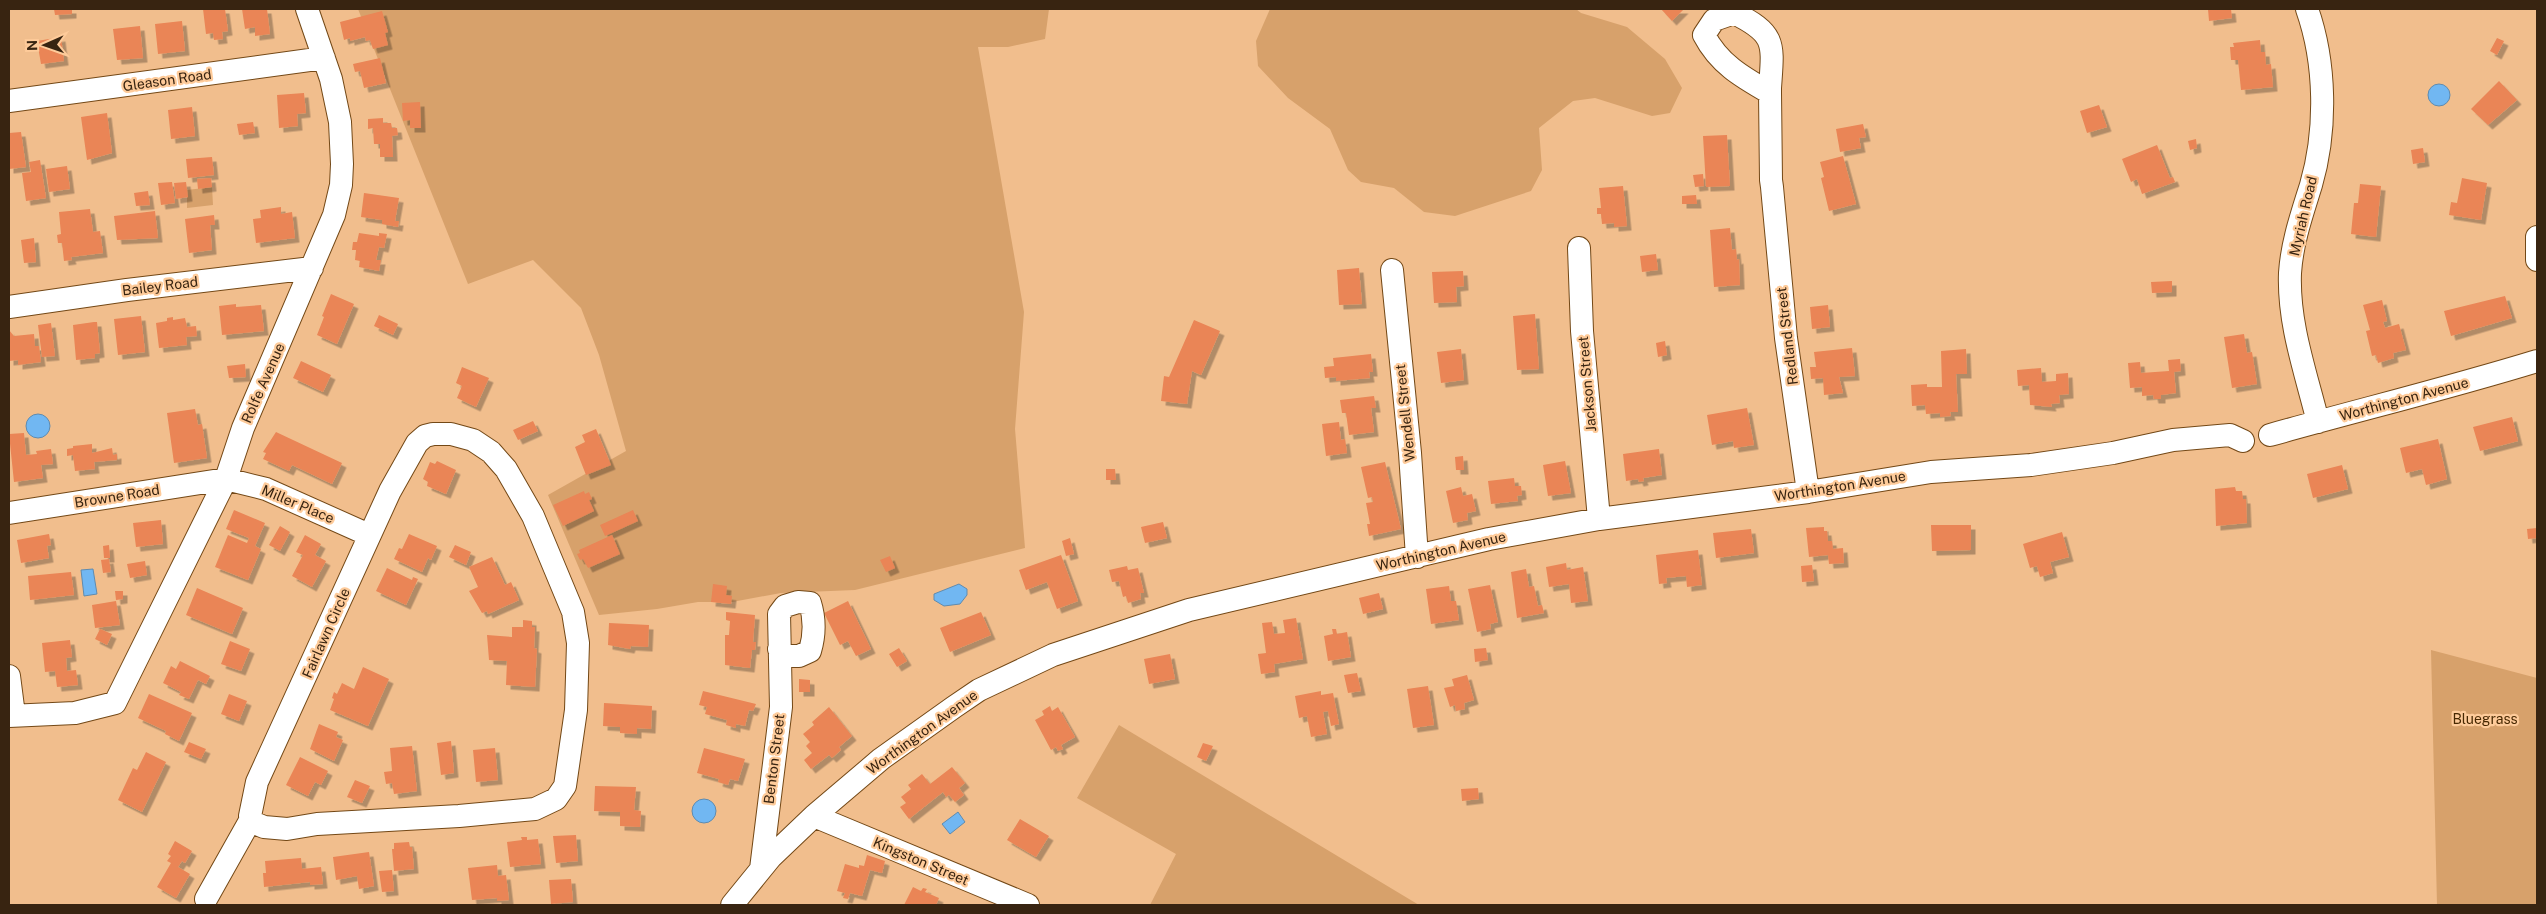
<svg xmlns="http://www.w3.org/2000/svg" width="2546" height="914" viewBox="0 0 2546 914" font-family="'Public Sans',sans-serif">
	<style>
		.green { fill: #d7a16b }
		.water { fill: #71b7f2; stroke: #608bae }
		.building { fill: #ea8556; filter: url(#shadow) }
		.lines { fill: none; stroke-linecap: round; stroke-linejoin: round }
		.minor-casing { stroke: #734816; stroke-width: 24 }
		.minor { stroke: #fff; stroke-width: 22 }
		.labels { text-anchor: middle; stroke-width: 4.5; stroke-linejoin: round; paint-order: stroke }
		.street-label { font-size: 14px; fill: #382411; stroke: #fecb9a }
		.park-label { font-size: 14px; fill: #472802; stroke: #fecb9a }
	</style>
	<defs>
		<filter id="shadow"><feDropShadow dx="4.5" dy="4.5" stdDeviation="0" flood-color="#0004"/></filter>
	</defs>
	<rect width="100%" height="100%" fill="#f1be8d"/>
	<path class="green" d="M358,9H1049L1045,39L1008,47H978L1024,312L1015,429L1025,548L855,590L781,593L732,602H698L657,609L599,615L548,495L626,451L599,355L581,308L533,260L468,284Z
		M1270,9H1576L1581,13L1627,27L1665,59L1682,88L1670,113L1652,116L1595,98L1573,101L1539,128L1542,170L1531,191L1455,216L1424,212L1394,188L1361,182L1348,170L1330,129L1288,98L1258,66L1256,41Z
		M212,187L213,205L187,208V190Z
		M2431,650L2537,678V905H2437Z
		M1119,725L1419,905H1150L1176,854L1077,798Z"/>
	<path class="water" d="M2428 95a11 11 0 1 1 22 0a11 11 0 1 1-22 0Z
		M26 426a12 12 0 1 1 24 0a12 12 0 1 1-24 0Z
		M93,569L97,594L84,596L81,570Z
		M959,584L967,589V595L960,604L944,606L934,600V594Z
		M692 811a12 12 0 1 1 24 0a12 12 0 1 1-24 0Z
		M958,812L965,822L950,834L942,824Z"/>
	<path class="building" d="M54,9H72V14L55,15Z
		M203,9H225L228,31L222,32L223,39L214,40L213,33L206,34Z
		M242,9H267L270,34L255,36V27L245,29Z
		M1661,9H1684L1672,21Z
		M2208,9H2231L2232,18L2209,21Z
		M382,11L388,32L385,33L388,45L373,49L370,40L366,41L365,37L350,41V38L344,40L340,22Z
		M182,21L185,51L158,54L155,24Z
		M140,26L143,58L117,60L113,29Z
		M61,37L64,61L41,64L37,41Z
		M2497,38L2504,41L2497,55L2490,51Z
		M2260,40L2261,52H2265L2266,65L2271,64L2273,87L2241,90L2238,60H2231L2230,47H2234L2233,43Z
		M380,58L386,83L364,88L360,71L355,72L353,64Z
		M2499,81L2517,100L2488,125L2471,109Z
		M304,93L306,113L297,114L298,126L279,128L277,95Z
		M420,102L421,128H410V120L403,121L402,103Z
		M2099,105L2107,127L2087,133L2080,111Z
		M192,107L195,136L171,139L168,110Z
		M107,113L112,153L87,160L81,117Z
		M383,118V123H391L392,128H397L398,135L392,136L393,157H380V144H374L373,128L368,129V119Z
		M253,122L255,133L239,135L237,124Z
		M1863,124L1866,137L1859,138L1861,148L1840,152L1836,129Z
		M21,132L26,167L9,169V133Z
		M1727,135L1730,186L1706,187L1703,136Z
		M2196,139L2197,148L2190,150L2188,141Z
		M2157,145L2170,178L2173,177L2175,182L2142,194L2137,179L2131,182L2122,159Z
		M2423,148L2425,162L2413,164L2411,150Z
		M1843,156L1856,204L1829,211L1821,178L1824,177L1820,162Z
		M212,157L214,175L188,178L186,159Z
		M40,160L46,198L26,201L22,173L31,172L29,162Z
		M67,166L70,189L49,192L46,169Z
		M1703,174L1704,186L1695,187L1693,175Z
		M211,178L212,187L198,189L197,179Z
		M2462,178L2487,183L2481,220L2449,215L2451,202L2457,203Z
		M172,182L175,203L161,205L158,183Z
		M186,182L188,197L176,199L174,183Z
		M2360,184L2381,186L2376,237L2351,234L2354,203H2358Z
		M1623,186L1627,226L1614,227V223L1602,224L1601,214H1597V208H1601L1599,188Z
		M148,191L150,205L136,206L134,193Z
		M364,193L399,198L395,221H399L398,227L382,224V220L361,217Z
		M1696,195L1697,204H1682V196Z
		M281,207V214L292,212L295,238L256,243L253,219L261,218L260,210Z
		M90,209L93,232L100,231L103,253L71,257L72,260L64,261L62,243H58L57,235L61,234L59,212Z
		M155,211L158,238L117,240L114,216Z
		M214,215L215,225H210L212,250L189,253L185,219Z
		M1730,228L1732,250L1736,249L1737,260L1739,259L1740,285L1714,287L1710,230Z
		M359,233L379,236V233L387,234L384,248L379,247L376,260H381L379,271L359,267L360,261L355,260L356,250H352L353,242H357Z
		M34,238L36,262L24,263L21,240Z
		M1656,254L1658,270L1642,272L1640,256Z
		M1359,268L1362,304L1339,305L1337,270Z
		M1463,271L1464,286L1456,287L1457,302L1434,303L1432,272Z
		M2172,281V292L2152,293L2151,282Z
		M331,294L354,304L337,344L317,335L324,317L322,316Z
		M2505,296L2512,318L2451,336L2444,311Z
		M2382,300L2387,321L2383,322L2385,328L2399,324L2406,350L2393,353L2394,358L2378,363L2376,355L2372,356L2366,331L2370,330L2363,305Z
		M236,304V307L261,305L264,331L222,335L219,306Z
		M1828,305L1830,327L1812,329L1810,307Z
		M1535,314L1539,369L1517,370L1513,316Z
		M379,315L398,324L393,335L374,326Z
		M141,316L145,352L118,355L114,319Z
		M173,317V320L185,318L187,327L196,326L197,336L186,337L187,345L159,348L156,323L167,321V318Z
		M1194,320L1220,331L1201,375L1192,371L1187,404L1161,401L1164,376L1169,377Z
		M94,322H97L100,353L95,354V358L76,360L73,325Z
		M51,323L55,356L42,357L38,325Z
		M9,330L14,336L34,334L35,346H39L41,362L18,365V360L9,361Z
		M2244,334L2247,353L2252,352L2257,384L2232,388L2224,337Z
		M1665,341L1667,355L1658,357L1656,343Z
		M1852,348L1855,376L1839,377L1843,393L1824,395L1823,378L1811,379L1810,367H1816L1814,352Z
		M1461,349L1464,380L1441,383L1437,352Z
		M1966,349L1967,374H1956L1958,412H1950L1951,416L1940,417V413L1926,414L1925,405L1912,406L1911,385L1927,384V387H1942L1941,351Z
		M1371,354L1373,372H1369L1370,378L1336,381V377L1325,378L1324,367L1334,366L1333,358Z
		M2180,359L2181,371L2174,372L2176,393L2161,395V399H2154L2153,395L2142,396V387L2130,388L2128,363L2140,362L2141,373L2169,371L2168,360Z
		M301,361L331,375L323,392L293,378Z
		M245,364L246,377L229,378L227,366Z
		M462,367L489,378L476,407L457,398L462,386L456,383Z
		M2041,368L2042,382L2056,381V374L2068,373L2069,394L2059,395L2060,403L2051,404L2052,407L2030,405L2029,385L2018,386L2017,370Z
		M1374,396L1376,408H1371L1374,432L1349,435L1346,413H1342L1340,400Z
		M1747,408L1754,445L1734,448L1733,441L1712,445L1707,415Z
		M195,409L198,425L202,424L207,458L174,463L167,413Z
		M2512,417L2518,441L2480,451L2473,427Z
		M533,421L538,431L518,440L513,430Z
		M1339,422L1341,440L1345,439L1347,453L1326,456L1322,424Z
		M596,429L611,465L586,475L575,447L585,442L582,435Z
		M276,432L342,463L332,484L292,465L289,471L263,459L266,453L263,452Z
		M24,433L26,455L37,454L36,451L51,449L53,464L41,465L43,478L14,482L9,434Z
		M2438,439L2447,479L2426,485L2422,469L2406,473L2400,448Z
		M92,444V453L112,448L113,455L117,454V460L94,462L95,469L75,471L73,455L67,456V449L73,448V446Z
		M1659,449L1662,475L1643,478L1644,481L1639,482L1638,479L1626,481L1623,454Z
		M1463,456L1464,470H1456L1455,457Z
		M437,461L456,470L446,494L427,486L428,482L423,479L430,462L435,464Z
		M1565,461L1571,493L1548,496L1543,465Z
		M1385,462L1401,529L1369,536L1367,524H1370L1366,503L1373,502L1372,497L1368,498L1361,467Z
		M2342,465L2348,489L2313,498L2307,474Z
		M1106,469H1115L1116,480H1106Z
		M1514,478L1515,486H1521L1522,495L1517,496L1518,501L1491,504L1488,481Z
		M1461,487L1463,496L1472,494L1476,511L1467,513L1468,520L1453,523L1446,491Z
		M2235,487L2236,491H2242L2243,499H2246L2247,523L2216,526L2215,489Z
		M584,491L585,494L589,492L592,499L589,500L594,511L563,526L553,505Z
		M234,510L265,523L255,546L261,549L248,580L215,567L228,535L247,543L249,538L226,529Z
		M633,510L638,521L605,536L600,525Z
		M161,520L163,544L136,547L133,523Z
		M1163,522L1167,538L1145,543L1141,527Z
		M1931,525H1971V550L1932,551Z
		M280,526L290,532L280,551L269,545Z
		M1824,527V531H1827L1828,541H1832L1833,549L1843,548L1844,563L1829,564L1828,555L1809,557L1806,528Z
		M2537,528V538L2528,539L2527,529Z
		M1751,529L1754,553L1716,558L1713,533Z
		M2062,532L2069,557L2050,562L2053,573L2040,577L2037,566L2030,568L2023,544Z
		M49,534L51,545L47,546L49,558L21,563L17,540Z
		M409,534L437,546L431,560L428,558L422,572L394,559L399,548L402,549Z
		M305,535L321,544L315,555L326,561L312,587L292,576L303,555L296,552Z
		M612,535L620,554L588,568L583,559L580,560L577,554L580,553L579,550Z
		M1070,538L1074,554L1066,556L1062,541Z
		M109,545L110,558H104L103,546Z
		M455,545L471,552L466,565L449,557Z
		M1698,550L1702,585L1687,587L1686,576L1666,578L1667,583L1659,584L1656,555Z
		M1061,555L1078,601L1057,609L1047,582L1026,590L1019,570Z
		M890,556L895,568L886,572L880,560Z
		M492,557L505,585L511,582L519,600L488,614L487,611L482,613L469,591L478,587L469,567Z
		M109,559L111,572L103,573L101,560Z
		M145,561L147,575L130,578L127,564Z
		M1566,563L1567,570L1583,567L1588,601L1571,603L1569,584L1549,587L1546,567Z
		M1812,565L1814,581L1802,582L1801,566Z
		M1127,566L1128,570L1138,568L1144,593H1140L1141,599L1128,603L1126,596L1123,597L1119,581L1112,582L1109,570Z
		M387,568L412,580L413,577L418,579L406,605L376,591Z
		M1526,569L1529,587L1534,586L1538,606L1542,605L1544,613L1517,618L1511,572Z
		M71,572L74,595L30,600L28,576Z
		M713,584L727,586L726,595L732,596L731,604L711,602Z
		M1490,585L1498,622L1490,624L1491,629L1477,632L1468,589Z
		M1449,586L1451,601H1456L1459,620L1431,624L1426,589Z
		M197,588L243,608L232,634L186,615Z
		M115,591H123V599L116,600Z
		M1379,593L1383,609L1363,614L1359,598Z
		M116,601L120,625L95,628L92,605Z
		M848,601L871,649L856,656L848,641L840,645L824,613Z
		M726,612L755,615L753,642H756L755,650H752L750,668L725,665V635H729L730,621L726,620Z
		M981,612L991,635L950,652L940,628Z
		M1296,618L1303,659L1274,664L1275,672L1261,674L1258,654L1266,653L1262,623L1272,622L1274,634L1285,633L1283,620Z
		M523,620L532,621V627H535L534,648L537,649L535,687L506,685L507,661L489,660L487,635L512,637V627H523Z
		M609,623L649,625L648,647L631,646L630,649L608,645Z
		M100,629L112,634L107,645L95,639Z
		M1332,629H1336L1337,634L1347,632L1351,657L1328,661L1324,636L1333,634Z
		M70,640L72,657L66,658L67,671L76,670L78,685L57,687L55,671L45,672L42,643Z
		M230,641L250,649L241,671L221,664Z
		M899,648L907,661L897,667L889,654Z
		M1486,648L1488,660L1475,662L1474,649Z
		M1170,654L1175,679L1149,684L1144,659Z
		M180,661L210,676L206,684L198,680L189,699L179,695L181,692L163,683L171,666L176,669Z
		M363,667L389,679L368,726L330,710L334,699L332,698L334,692L337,694L342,683L354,689Z
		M1357,673L1361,691L1348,693L1344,675Z
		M1467,675L1474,700L1464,703L1465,709L1456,711L1455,705L1450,707L1444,688L1454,686L1452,679Z
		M799,679L810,680V692H799Z
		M1428,686L1434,725L1413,728L1407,689Z
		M703,691L756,704L753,711L749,710L745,726L736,724V728L726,725L727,720L705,714L707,707L699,705Z
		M1321,691V695L1333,693L1339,724L1331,726L1328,711L1323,712L1327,734L1311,737L1307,716L1299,718L1295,696Z
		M149,694L192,713L179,741L165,734L166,731L138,718Z
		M229,694L247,701L239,721L221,714Z
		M604,703L652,706L651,729L637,728V734L620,733V727L603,726Z
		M1050,706L1052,711L1058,707L1075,737L1061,745L1063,749L1058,751L1056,747L1051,750L1035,720L1044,715L1042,711Z
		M829,707L852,736L839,747L841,750L832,758L829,755L811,769L804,760L812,753L806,746L810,742L803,734L814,725L812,722Z
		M319,724L338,732L336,737L343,740L334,761L310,749Z
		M451,741L454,773L441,775L437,743Z
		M189,742L206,749L201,759L184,752Z
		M1203,743L1213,746L1206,761L1197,757Z
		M412,746L417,791L394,794L392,783L386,784L384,772L392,771L390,748Z
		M495,748L498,780L476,782L473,750Z
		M704,748L745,759L738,781L730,779L728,785L718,782L719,779L697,773Z
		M146,752L166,762L142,812L118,800L133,768L137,770Z
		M300,757L328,771L321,785L315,782L308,796L286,785Z
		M952,767L965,783L959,788L964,795L955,802L949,795L946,797L943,792L909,819L900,807L906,803L901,797L911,789L908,785L922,774L930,784Z
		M355,780L370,786L362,803L347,797Z
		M595,786L636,787L634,810L641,811L640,827L620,826V812L594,811Z
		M1478,788L1479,799L1462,801L1461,789Z
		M1020,819L1049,836L1036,857L1007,840Z
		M576,835L578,861L556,863L553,836Z
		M521,837H527V840L538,839L541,864L510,867L507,842L522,840Z
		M175,841L192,851L185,863L182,861L178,867L190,874L176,898L157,887L171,863L167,861L171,856L168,854Z
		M409,842L410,847H412L414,869L394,871L392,849H394V843Z
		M369,852L374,886L359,889L357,876L336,880L333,857Z
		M867,855L885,861L882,873L870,870L862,896L850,893L848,899L843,898L845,893L837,891L845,864L859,868V865L864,866Z
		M301,858L302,869L321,867L323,884L310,885V882L264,887L263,873H266L265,861Z
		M497,865L498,876L506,875L509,900L497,901V898L472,900L468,868Z
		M392,870L394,891L382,892L379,871Z
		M571,879L573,902L551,904L549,880Z
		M913,887L921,891L923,888L927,889L925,892L939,898L936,905H904Z"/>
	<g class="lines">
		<g class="minor-casing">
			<path id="minor" d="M2307,9C2326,63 2327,130 2311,185C2302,214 2292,242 2290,273C2288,324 2306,373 2318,422
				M1770,93C1742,77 1719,64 1704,35L1714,20L1734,13C1777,34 1773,44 1770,88V93L1771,180L1772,187L1786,338L1808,492
				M9,101L324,58
				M2537,237V260
				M1579,248L1582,331L1599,519
				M1392,270L1410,453L1417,557
				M9,307L127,290L312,268
				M433,434H451L473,440L491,452L506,469L533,516L573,612L578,643L576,710L565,786L556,799L535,809L459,816L317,824L287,829L264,827L252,822L250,816L257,782L390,491L417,443L425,436Z
				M2270,435C2359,410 2449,388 2537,361
				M9,513L226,479L266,489L369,535
				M9,676L14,715
				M9,716L75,713L115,703L226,479L243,428L334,215L341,185L342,164L340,122L331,79L307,9
				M814,816L1028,905
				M761,869L781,707L779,614L785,606L798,602L810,603C815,619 815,634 810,651L799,656H786L779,649
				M206,899L251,819
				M732,905L771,857L814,816L881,759L954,707L979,690L1053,655L1189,610L1489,539L1599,519L1808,492L1931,472L2031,465L2113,453L2173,440L2230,435L2243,441"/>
		</g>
		<use href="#minor" class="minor"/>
	</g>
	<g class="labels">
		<g class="street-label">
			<text transform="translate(167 80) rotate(-8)" y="5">Gleason Road</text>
			<text transform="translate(2303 216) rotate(-77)" y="5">Myriah Road</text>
			<text transform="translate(160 286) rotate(-7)" y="5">Bailey Road</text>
			<text transform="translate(1787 336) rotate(-97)" y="5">Redland Street</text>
			<text transform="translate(263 383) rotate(-66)" y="5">Rolfe Avenue</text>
			<text transform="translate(1587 384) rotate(-95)" y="5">Jackson Street</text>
			<text transform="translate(2404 399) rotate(-15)" y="5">Worthington Avenue</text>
			<text transform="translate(1405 413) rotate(-96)" y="5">Wendell Street</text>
			<text transform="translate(1840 486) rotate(-9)" y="5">Worthington Avenue</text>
			<text transform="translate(117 496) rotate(-9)" y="5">Browne Road</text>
			<text transform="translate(298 504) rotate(23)" y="5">Miller Place</text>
			<text transform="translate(1441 551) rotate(-13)" y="5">Worthington Avenue</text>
			<text transform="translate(326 633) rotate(-66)" y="5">Fairlawn Circle</text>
			<text transform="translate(922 732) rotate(-36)" y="5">Worthington Avenue</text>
			<text transform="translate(774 759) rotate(-83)" y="5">Benton Street</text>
			<text transform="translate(921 861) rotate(23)" y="5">Kingston Street</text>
		</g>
		<g class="park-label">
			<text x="2485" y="724">Bluegrass</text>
		</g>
	</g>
	<rect width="2546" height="914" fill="none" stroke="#382411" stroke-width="20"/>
	<g transform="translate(45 45) rotate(268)" stroke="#fecb9a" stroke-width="4" paint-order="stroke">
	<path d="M0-4L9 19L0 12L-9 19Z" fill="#382411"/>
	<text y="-8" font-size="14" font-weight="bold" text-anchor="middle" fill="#382411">N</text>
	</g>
</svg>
